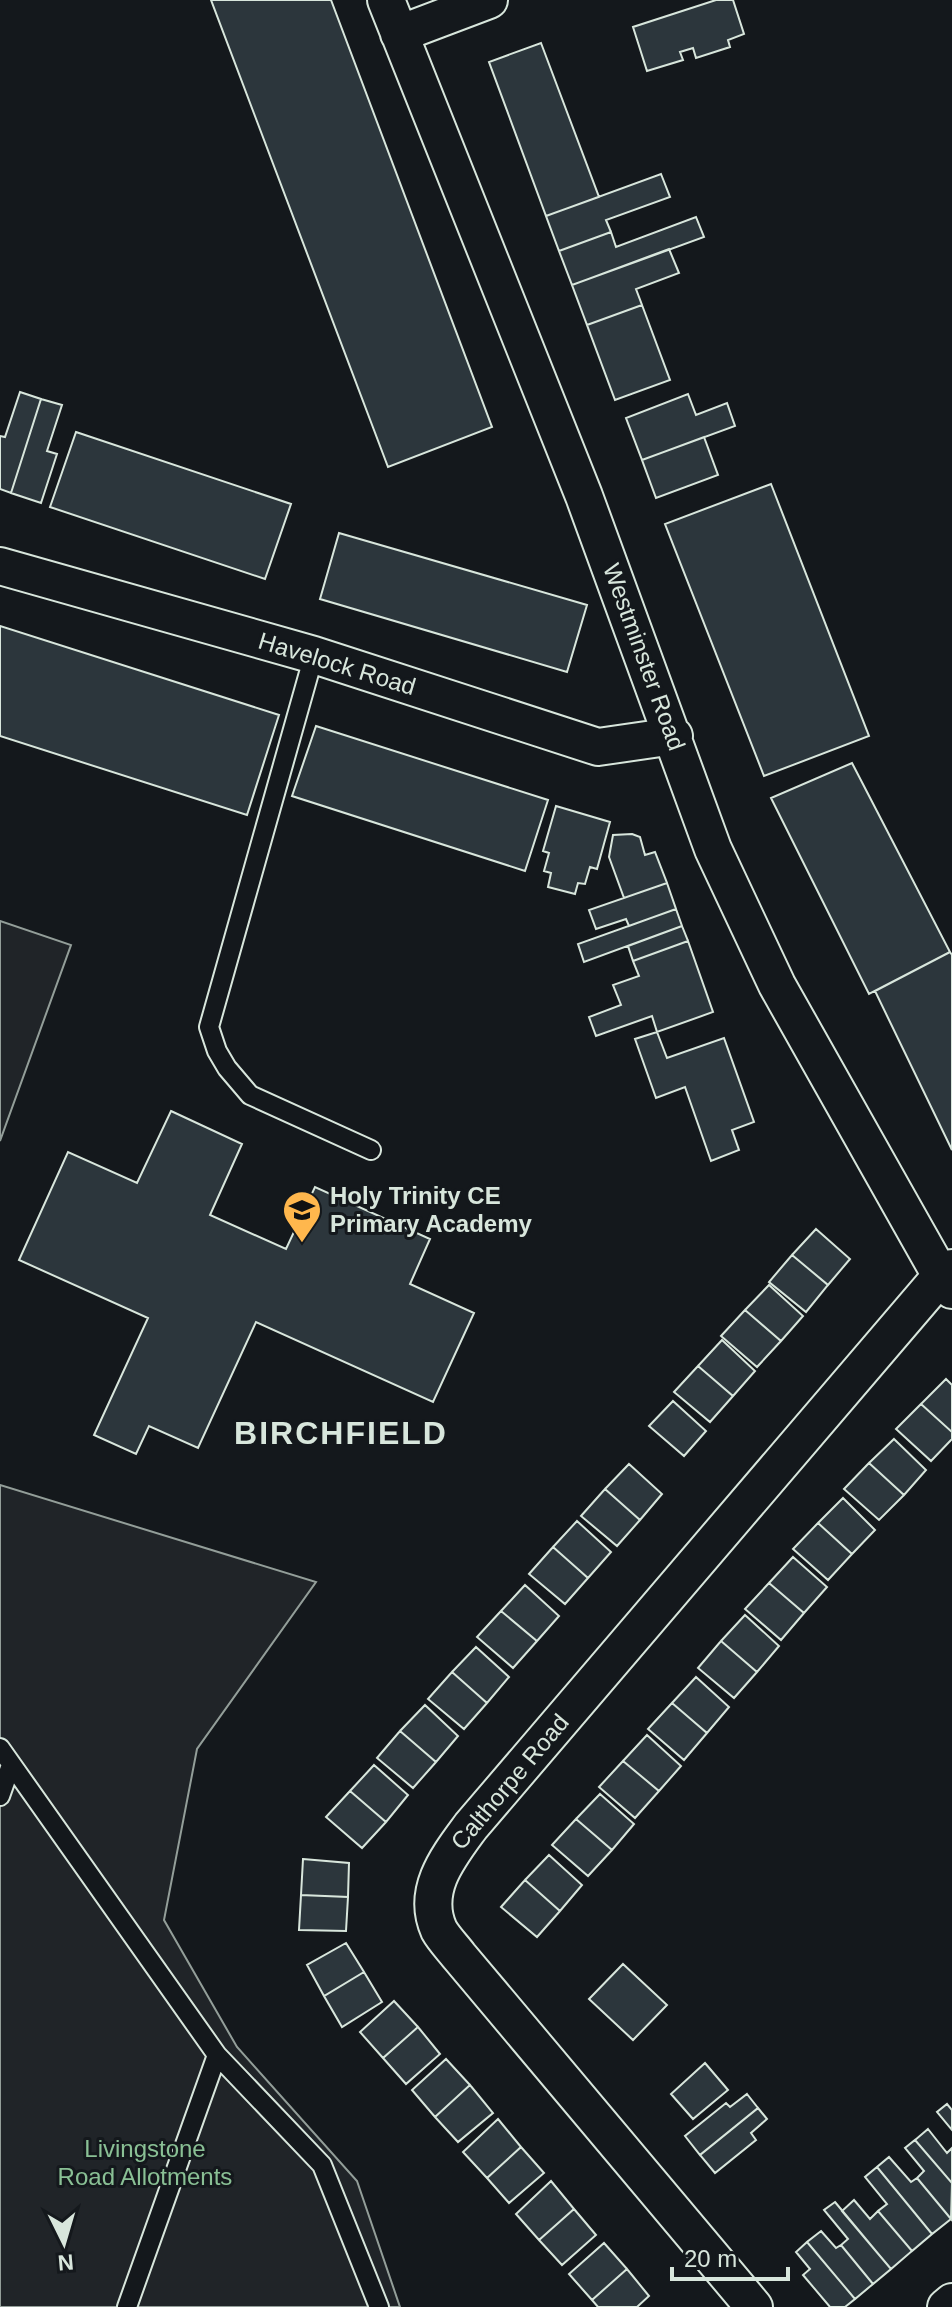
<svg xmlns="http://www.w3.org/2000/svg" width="952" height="2307" viewBox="0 0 952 2307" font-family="Arial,sans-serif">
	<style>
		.green { fill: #202428; stroke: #939e99; stroke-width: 2 }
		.building { fill: #2c363c; stroke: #d8e6dc; stroke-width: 2 }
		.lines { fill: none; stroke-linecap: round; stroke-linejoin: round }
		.service-casing { stroke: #d8e6dc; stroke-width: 22 }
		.minor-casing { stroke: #d8e6dc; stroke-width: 40 }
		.service { stroke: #14181c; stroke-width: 18 }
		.minor { stroke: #14181c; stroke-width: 36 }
		.labels { text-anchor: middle; stroke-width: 6; stroke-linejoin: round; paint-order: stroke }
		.street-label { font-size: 24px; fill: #d8e6dc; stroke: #14181c }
		.poi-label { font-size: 24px; font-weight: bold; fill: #d8e6dc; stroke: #14181c; text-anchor: start }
		.park-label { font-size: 24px; fill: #8ac095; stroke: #14181c }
		.district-label { font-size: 32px; font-weight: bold; letter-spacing: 2px; fill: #d8e6dc; stroke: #14181c }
	</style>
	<rect width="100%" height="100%" fill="#14181c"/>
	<path class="green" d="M0,921L71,945L0,1141Z
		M0,1485L316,1582L197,1749L164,1920L237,2047L357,2181L400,2307H0Z"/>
	<path class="building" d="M211,0H331L492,427L388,467Z
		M716,0H733L744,34L728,40L730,47L696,58L693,48L680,52L683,60L647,71L633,27Z
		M541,43L599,197L546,216L489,62Z
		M661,174L670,197L606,220L611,232L559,251L546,216Z
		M696,217L704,237L572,285L559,251L611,232L616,247Z
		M669,249L679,273L636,289L642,305L587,325L572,285Z
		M642,305L670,380L615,400L587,325Z
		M20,392L41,399L11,493L0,489V436L5,437Z
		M688,394L696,415L727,403L735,426L642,460L626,418Z
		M41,399L62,405L47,451L57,454L41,503L11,493Z
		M76,432L291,504L265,579L50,507Z
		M704,437L718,475L656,498L642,460Z
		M771,484L869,736L764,776L665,524Z
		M339,533L587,605L567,672L320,599Z
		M0,626L279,715L247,815L0,736Z
		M316,726L548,800L525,871L292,796Z
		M852,763L950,952L869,994L771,798Z
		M556,806L610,822L597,869L590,867L585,884L578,883L575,894L548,887L551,873L544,871L549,853L543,851Z
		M632,834L640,837L645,855L655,852L667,883L624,898L609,857L613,835Z
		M667,883L676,909L629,926L626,919L596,929L589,910Z
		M676,909L682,926L584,962L578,944Z
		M682,926L688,941L633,961L628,946Z
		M688,941L713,1012L657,1032L652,1016L596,1036L589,1017L621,1005L613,985L639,976L633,961Z
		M950,952L952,955V1150L875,991Z
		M657,1032L667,1058L724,1038L754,1122L732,1130L739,1150L711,1161L685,1087L656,1098L635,1039Z
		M171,1111L242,1144L210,1215L286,1249L315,1187L430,1239L410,1284L474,1313L433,1402L256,1322L198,1448L149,1426L136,1454L94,1435L148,1318L19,1260L68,1152L137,1183Z
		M816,1229L850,1259L828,1285L792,1255Z
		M792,1255L828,1285L806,1312L769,1282Z
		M769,1285L803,1316L781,1341L745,1310Z
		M745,1310L781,1341L757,1367L721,1336Z
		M722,1340L755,1371L733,1396L698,1366Z
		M698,1366L733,1396L710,1422L674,1392Z
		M946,1379L952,1385V1432L921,1404Z
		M673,1401L706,1431L684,1456L649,1426Z
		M921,1404L952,1432V1439L931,1461L896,1429Z
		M894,1439L926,1470L904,1495L869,1463Z
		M869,1463L904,1495L879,1520L844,1489Z
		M629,1464L662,1494L640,1520L605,1489Z
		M605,1489L640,1520L617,1546L581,1516Z
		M843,1498L875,1530L852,1554L818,1523Z
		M577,1521L611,1552L588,1578L553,1547Z
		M818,1523L852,1554L828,1580L793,1549Z
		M553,1547L588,1578L565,1604L529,1574Z
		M793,1557L827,1587L804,1613L769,1583Z
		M769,1583L804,1613L781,1640L745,1609Z
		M525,1585L559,1616L537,1641L501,1611Z
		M501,1611L537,1641L513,1668L477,1637Z
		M745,1615L779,1646L757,1672L721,1641Z
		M721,1641L757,1672L734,1698L698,1668Z
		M476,1647L509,1677L487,1703L452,1672Z
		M452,1672L487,1703L464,1729L428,1699Z
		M696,1677L729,1707L707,1733L672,1703Z
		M672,1703L707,1733L684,1760L648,1729Z
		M425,1705L458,1736L436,1762L400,1731Z
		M400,1731L436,1762L413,1788L377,1758Z
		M647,1735L681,1766L659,1791L623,1761Z
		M623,1761L659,1791L635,1818L599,1787Z
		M374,1765L408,1795L386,1822L350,1791Z
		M350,1791L386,1822L362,1848L326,1817Z
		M600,1794L634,1824L612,1850L576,1819Z
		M576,1819L612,1850L588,1876L552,1845Z
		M549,1855L582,1885L560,1911L525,1880Z
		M303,1859L349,1863L348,1897L301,1895Z
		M525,1880L560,1911L537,1937L501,1907Z
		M301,1895L348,1897L346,1931L299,1930Z
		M346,1943L364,1972L324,1996L307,1965Z
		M623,1964L667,2005L633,2040L589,1999Z
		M364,1972L382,2002L342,2027L324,1996Z
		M394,2001L418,2027L383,2058L360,2032Z
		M418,2027L440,2054L406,2084L383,2058Z
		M446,2059L470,2085L435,2117L412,2090Z
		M705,2063L728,2090L693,2119L671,2094Z
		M470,2085L493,2113L458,2142L435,2117Z
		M747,2094L758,2108L700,2155L685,2136L726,2103L730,2107Z
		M947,2104L952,2110V2130L937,2112Z
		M758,2108L767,2119L751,2133L756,2140L715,2173L700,2155Z
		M498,2119L521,2147L487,2178L463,2152Z
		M928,2129L947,2153L952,2148V2183L915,2140Z
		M915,2140L952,2183L951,2219L917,2178L924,2171L905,2148Z
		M521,2147L544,2173L509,2203L487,2178Z
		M889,2157L911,2182L917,2178L951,2219L932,2234L877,2167Z
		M877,2167L932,2234L912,2251L878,2211L887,2204L865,2177Z
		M551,2181L574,2209L539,2240L516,2214Z
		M854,2200L870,2219L878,2211L912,2251L891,2269L842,2211Z
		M835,2202L891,2269L873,2284L841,2245L848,2239L824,2210Z
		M574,2209L596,2235L562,2265L539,2240Z
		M821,2231L836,2248L841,2245L873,2284L855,2299L807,2242Z
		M807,2242L855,2299L845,2307H830L803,2275L810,2269L796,2252Z
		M604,2243L627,2269L592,2300L569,2274Z
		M627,2269L649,2296L637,2307H598L592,2300Z"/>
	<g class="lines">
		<g class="service-casing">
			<path id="service" d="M314,655L209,1027L217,1051L227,1068L250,1095L371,1150
				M0,1748L217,2055L322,2165L379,2307
				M0,1796L11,1765
				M127,2307L217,2055"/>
		</g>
		<g class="minor-casing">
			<path id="minor" d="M386,0L584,496L713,849L777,985L941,1276L952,1290
				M399,34L489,0
				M0,566L314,655L598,747L674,736
				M754,2307L459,1956C453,1948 444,1939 439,1930C421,1890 449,1856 471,1826L941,1276L952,1268
				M946,2307L952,2302"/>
		</g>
		<use href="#service" class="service"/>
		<use href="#minor" class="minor"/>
	</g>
	<defs>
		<g id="school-pin" transform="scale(2)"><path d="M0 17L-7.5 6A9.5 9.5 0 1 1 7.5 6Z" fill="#ffb74d" stroke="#14181c"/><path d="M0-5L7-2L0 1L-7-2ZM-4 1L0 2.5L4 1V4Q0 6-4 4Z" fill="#111"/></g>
	</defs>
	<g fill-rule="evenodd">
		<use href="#school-pin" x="302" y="1210"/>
	</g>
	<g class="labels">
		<g class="street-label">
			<text transform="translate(644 657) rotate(70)" y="8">Westminster Road</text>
			<text transform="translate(337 664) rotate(17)" y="8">Havelock Road</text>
			<text transform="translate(510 1782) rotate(-50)" y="8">Calthorpe Road</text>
		</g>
		<g class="poi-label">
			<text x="330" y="1204">Holy Trinity CE<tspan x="330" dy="28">Primary Academy</tspan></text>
		</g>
		<g class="park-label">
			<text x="145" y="2157">Livingstone<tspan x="145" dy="28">Road Allotments</tspan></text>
		</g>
		<g class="district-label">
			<text x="341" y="1444">BIRCHFIELD</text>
		</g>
	</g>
	<g transform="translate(64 2243) rotate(175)" stroke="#14181c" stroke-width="6" paint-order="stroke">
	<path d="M0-6L14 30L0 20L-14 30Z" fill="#d8e6dc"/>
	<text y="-12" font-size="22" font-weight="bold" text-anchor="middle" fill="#d8e6dc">N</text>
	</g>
	<path d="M672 2267v12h116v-12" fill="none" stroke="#d8e6dc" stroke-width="4"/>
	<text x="684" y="2267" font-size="24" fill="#d8e6dc" stroke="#14181c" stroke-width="6" paint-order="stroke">20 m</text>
</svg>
